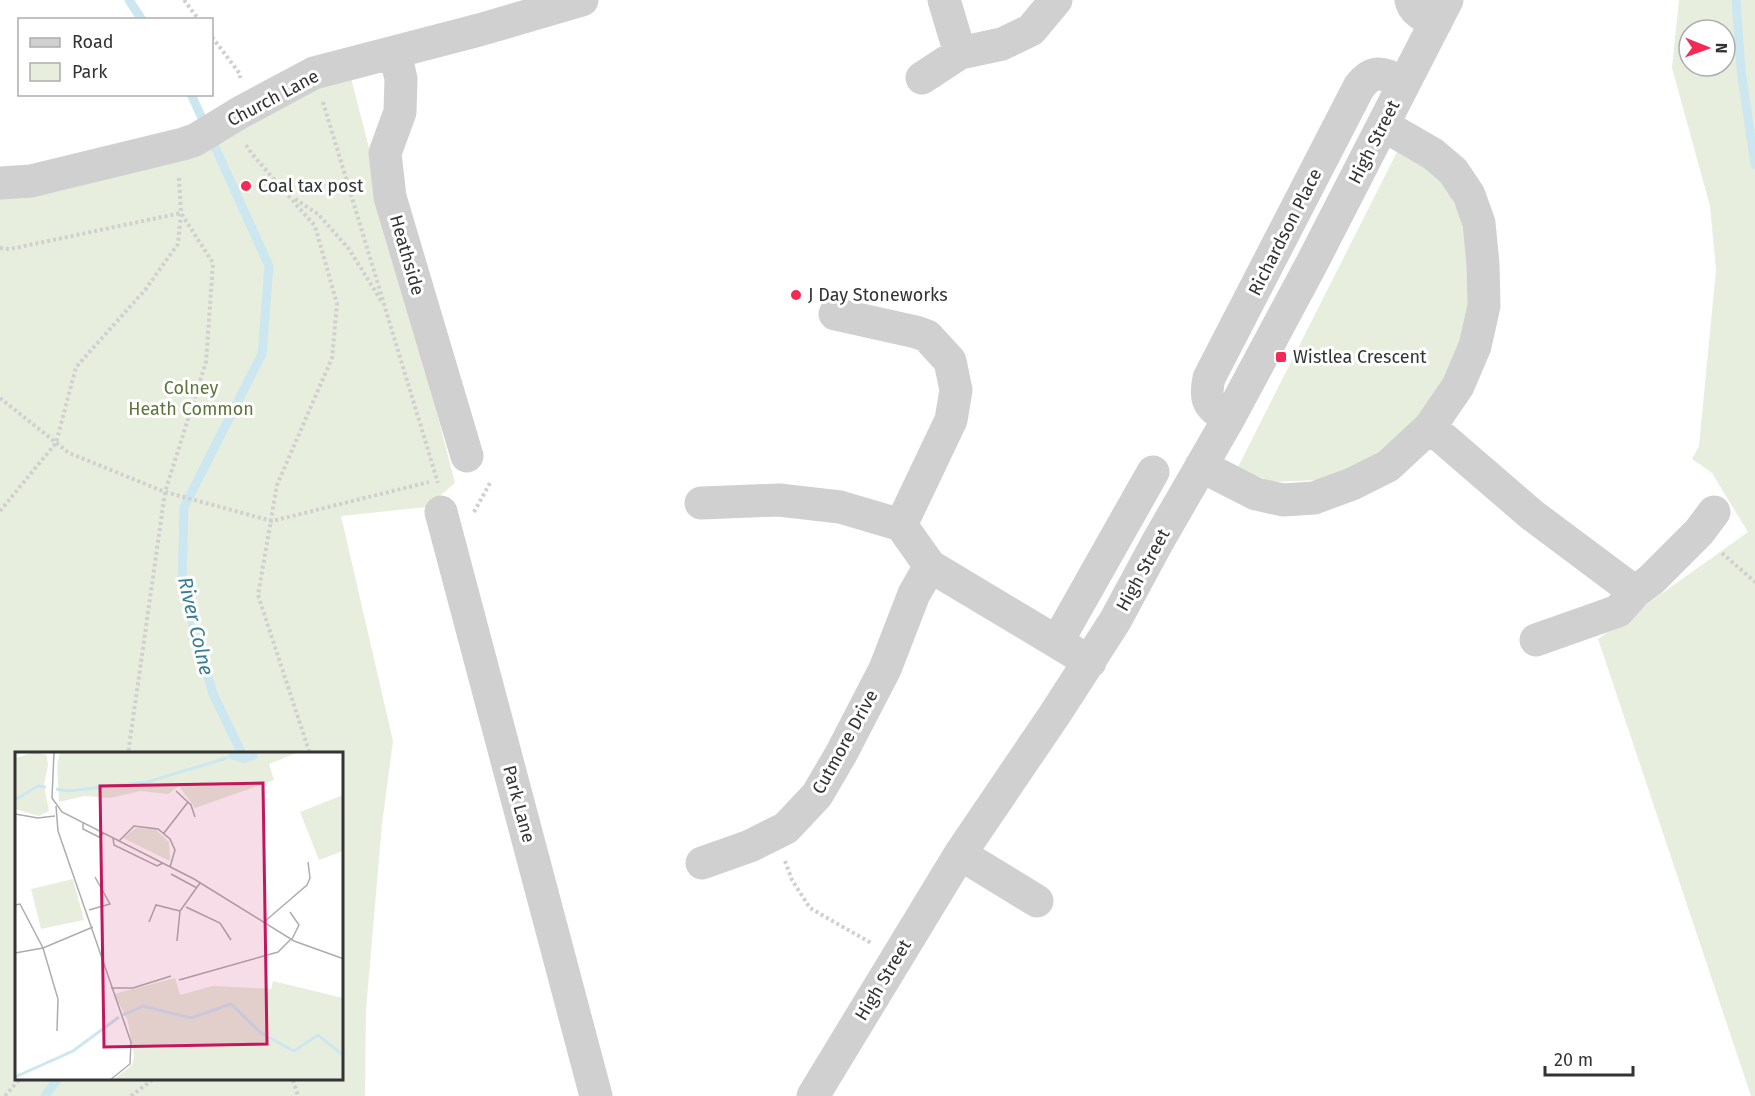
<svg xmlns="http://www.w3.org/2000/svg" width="1755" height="1096" viewBox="0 0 1755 1096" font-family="'Fira Sans',sans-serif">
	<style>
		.green { fill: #e8eede; fill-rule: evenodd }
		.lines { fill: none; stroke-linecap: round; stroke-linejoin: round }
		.stream { stroke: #cce7f0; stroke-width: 9 }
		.path { stroke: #d0d0d0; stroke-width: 4; stroke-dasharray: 3 3; stroke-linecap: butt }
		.minor { stroke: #d0d0d0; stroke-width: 33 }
		.poi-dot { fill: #f32b54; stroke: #fff; stroke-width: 2 }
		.labels { text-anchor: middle; stroke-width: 6; stroke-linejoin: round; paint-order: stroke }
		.street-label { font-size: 18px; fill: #333; stroke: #fff }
		.poi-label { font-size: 18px; fill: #333; stroke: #fff; text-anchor: start }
		.park-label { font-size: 18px; fill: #5d743b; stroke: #fff }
		.water-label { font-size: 20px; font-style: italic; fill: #367e97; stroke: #fff }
		.inset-river { fill: none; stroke: #cce7f0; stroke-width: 3 }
		.inset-road { fill: none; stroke: #adadad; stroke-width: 1.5 }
		.view { fill: #c2185b; fill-opacity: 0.15; stroke: #c2185b; stroke-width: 3 }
		.inset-edge { fill: none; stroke: #333; stroke-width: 3 }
	</style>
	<rect width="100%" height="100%" fill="#fff"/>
	<path class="green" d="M1679,0H1755V1096H1751L1598,639L1748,532L1712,473L1692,459L1699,446L1716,270L1710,206L1672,68ZM1689,30H1725V66H1689Z
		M350,74L455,483L427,507L341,516L393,741L382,824L366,1010L365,1096H0V197ZM16,754H342V1080H16Z
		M1399,148L1417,158L1445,184L1470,237L1471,306L1456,364L1426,412L1373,460L1320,480L1271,482L1238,467Z"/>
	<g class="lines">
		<path class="stream" d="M129,0L142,20
			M1736,0L1741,70L1755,165
			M191,94L269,266L262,354L184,507L182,585L213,694L242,754
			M45,1096L57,1080"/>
		<path class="path" d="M184,0L199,20
			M212,37L240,74V78
			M323,102L438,483
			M246,145L252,154L315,226L337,304L332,358L277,485L258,595L310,754
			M295,199L318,214L349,249L382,302
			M0,248L10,249L181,213L213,263L206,362L165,492L128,754
			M0,398L69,453L165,492L272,521L429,482
			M0,511L56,443L76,367L145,290L178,244L181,213L179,178
			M474,512L490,483
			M1722,553L1755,582
			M785,861L792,880L810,908L871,943
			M293,1080L298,1096
			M5,1096L19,1080
			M131,1096L152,1080"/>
		<path class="minor" d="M944,0L960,53L1002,44L1031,30L1056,0
			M1411,0C1413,12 1426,17 1436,22
			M395,52L401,79L400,112L385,153L390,197L467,456
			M922,78L960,53
			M0,183L31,181L183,144L195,140L241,112L314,73L479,30L582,0
			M835,314L916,332L927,336L950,361L956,390L951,420L901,525
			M1229,418C1209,407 1204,401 1209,378L1359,87C1374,67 1384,74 1404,83
			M1430,427L1532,515L1635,592
			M1201,466L1256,494L1283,500L1314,498L1352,484L1388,466L1430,427L1458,386L1475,346L1484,306L1483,264L1479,223L1469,195L1453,171L1433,154L1383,125
			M701,503L779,500L840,507L901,525L930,566L1090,662
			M441,512L596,1096
			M1536,640L1618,611L1635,592L1651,580L1699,532L1714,512
			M1057,642L1153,472
			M960,854L1037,901
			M702,863L750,846L786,828L817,795L841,754L885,669L914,594L930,566
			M813,1096L960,854L1055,714L1115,621L1157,543L1229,418L1312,263L1447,0"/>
	</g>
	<g class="poi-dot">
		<circle cx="246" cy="186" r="6"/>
		<circle cx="796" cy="295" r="6"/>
		<rect x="1275" y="351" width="12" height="12" rx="3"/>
	</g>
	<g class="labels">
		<g class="street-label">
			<text transform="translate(273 98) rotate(-28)" y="6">Church Lane</text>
			<text transform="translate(1374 142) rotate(-63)" y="6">High Street</text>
			<text transform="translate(1285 232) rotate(-63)" y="6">Richardson Place</text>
			<text transform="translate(407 255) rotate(74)" y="6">Heathside</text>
			<text transform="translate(1143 570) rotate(-61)" y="6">High Street</text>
			<text transform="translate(845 742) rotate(-61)" y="6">Cutmore Drive</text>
			<text transform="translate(519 804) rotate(75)" y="6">Park Lane</text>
			<text transform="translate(883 980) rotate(-59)" y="6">High Street</text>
		</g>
		<g class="poi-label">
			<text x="258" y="192">Coal tax post</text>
			<text x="808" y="301">J Day Stoneworks</text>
			<text x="1293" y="363">Wistlea Crescent</text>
		</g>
		<g class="park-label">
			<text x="191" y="394">Colney<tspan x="191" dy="21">Heath Common</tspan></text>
		</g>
		<g class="water-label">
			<text transform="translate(196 626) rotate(77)" y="7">River Colne</text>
		</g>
	</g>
	<g transform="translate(15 752)">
		<rect width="328" height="328" fill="#fff"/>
		<path d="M20,0L32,3L33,14L29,33L34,59L24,64L0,57V6ZM45,0H215L213,6L242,7L243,0H284L254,12L259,28L180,56L164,34L153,42L125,39L95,46L70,44L44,50L42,14ZM328,43V99L304,108L285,60ZM121,76L140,77L154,90L155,109L108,86ZM58,127L69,168L26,177L16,137ZM160,226L165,243L198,234L256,237L258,229L328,246V328H98L117,313L119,304L113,269L99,242Z" fill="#e8eede"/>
		<path d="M215,0H243L242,7L229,11L212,6Z" fill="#cce7f0"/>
		<path class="inset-river" d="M41,37L53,39L132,30L212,6M0,48L23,34L31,35M108,263L128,254L176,266L216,252L246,281L279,299L303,283L329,304M0,325L58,299L104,265"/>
		<path class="inset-road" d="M39,0L37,46L47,60L179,127L279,189L329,207M161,39L176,53L180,65M41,54L43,79L116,290L115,312L95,328M0,62L23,66L40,64M68,71V77L84,85L89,81M149,81L173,50M98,86L99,93L142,114L148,111M104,89L119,74L143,77L155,87L160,98L155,115M156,122L182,136M0,153L5,152L28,196L43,247L42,279M171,155L205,171L216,188M74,158L95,152L80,125M275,160L284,173L277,187M134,170L141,153L165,159M249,170L292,133L295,126L293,110M162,189L165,159L185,131M0,201L28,196L78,175M164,228L263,200L276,187M96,236H118L156,224"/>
		<path class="view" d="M248,31L252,292L89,295L85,34Z"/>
		<rect width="328" height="328" class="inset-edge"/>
	</g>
	<rect x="18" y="18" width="195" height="78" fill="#ffffff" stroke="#adadad" stroke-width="1.5"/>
	<rect x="30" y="38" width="30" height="9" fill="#d0d0d0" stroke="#adadad" stroke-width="1.5"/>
	<text x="72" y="48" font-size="18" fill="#333333">Road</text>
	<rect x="30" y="63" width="30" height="18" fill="#e8eede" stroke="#adadad" stroke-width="1.5"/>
	<text x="72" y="78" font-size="18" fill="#333333">Park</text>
	<g transform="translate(1707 48) rotate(91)"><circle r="28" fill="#ffffff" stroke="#adadad" stroke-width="1.5"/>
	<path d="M0-4.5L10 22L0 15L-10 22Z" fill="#f32b54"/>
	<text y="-9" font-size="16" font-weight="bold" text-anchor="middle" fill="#333333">N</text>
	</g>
	<path d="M1545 1066v9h88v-9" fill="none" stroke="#333333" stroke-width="3"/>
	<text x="1554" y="1066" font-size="18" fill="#333333" stroke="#ffffff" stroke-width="4.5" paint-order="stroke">20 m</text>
</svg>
